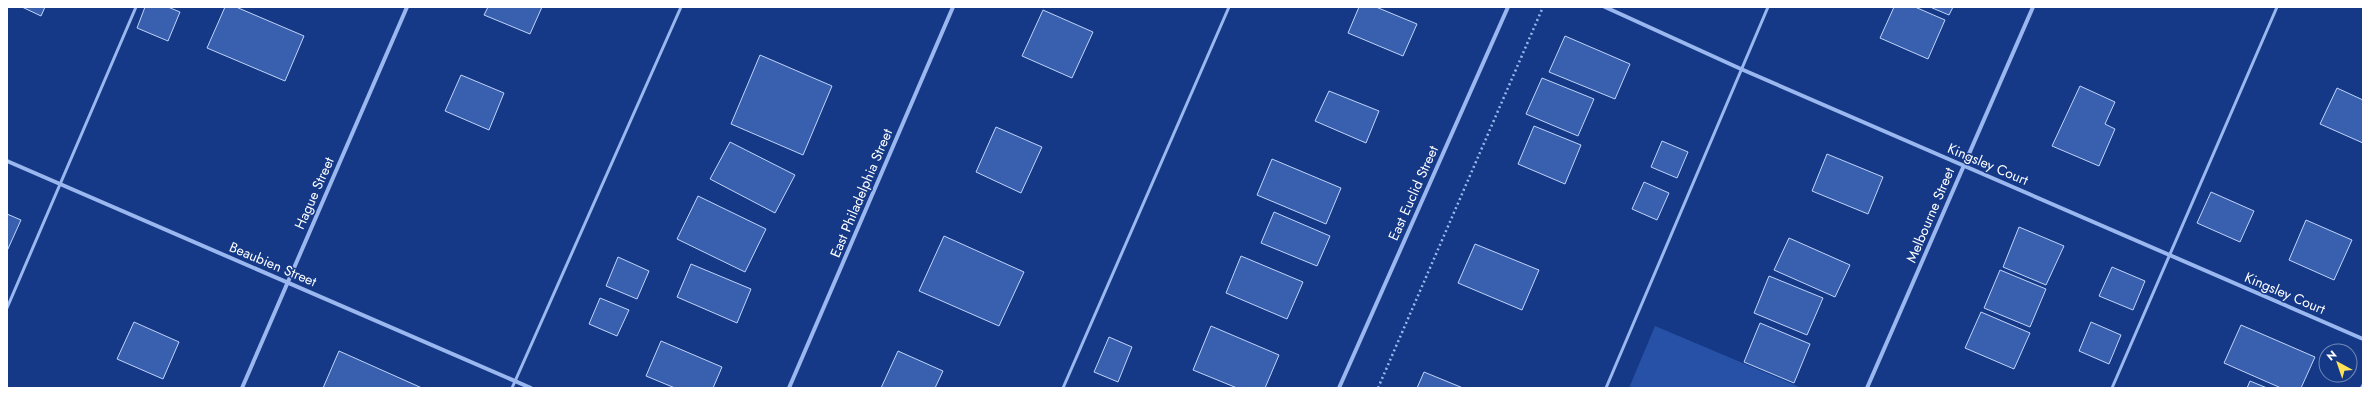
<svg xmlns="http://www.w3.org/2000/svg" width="2370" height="395" viewBox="0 0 2370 395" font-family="Jost,sans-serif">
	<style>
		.green { fill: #2751a6 }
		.building { fill: #3960af; stroke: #c0d4fb }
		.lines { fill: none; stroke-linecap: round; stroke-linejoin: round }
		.path { stroke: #9ab7ef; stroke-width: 2.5; stroke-dasharray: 2 3; stroke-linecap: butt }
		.service { stroke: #9ab7ef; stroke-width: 3 }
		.minor { stroke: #9ab7ef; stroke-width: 4 }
		.labels { text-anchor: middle; stroke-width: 3; stroke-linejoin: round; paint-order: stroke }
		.street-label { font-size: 14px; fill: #fff; stroke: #153987 }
	</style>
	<rect width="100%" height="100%" fill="#153987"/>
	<path class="green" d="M1655,326L1802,388H1629Z"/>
	<path class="building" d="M22,7H45L41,16Z
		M145,7H168L180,12L168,41L137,28Z
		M225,7H236L304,36L285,81L207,48Z
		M488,7H542L530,34L484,15Z
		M1359,7H1376L1417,24L1403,56L1348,33Z
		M1894,7H1915L1945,20L1928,59L1880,38Z
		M1930,7H1953L1949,15Z
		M1043,10L1093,32L1072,78L1022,56Z
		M1565,36L1630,64L1615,99L1549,72Z
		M760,55L832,86L803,155L731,124Z
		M461,75L504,93L489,130L445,111Z
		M1542,78L1594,99L1578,136L1526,114Z
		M2080,86L2115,102L2105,124L2115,129L2099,166L2052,146Z
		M2337,88L2363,100V143L2320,124Z
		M1329,91L1379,111L1366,143L1315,121Z
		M1534,126L1581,145L1565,184L1518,164Z
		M996,127L1042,147L1021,193L976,172Z
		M1662,141L1688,152L1677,178L1651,167Z
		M730,142L795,175L775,213L710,179Z
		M1827,154L1883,177L1868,214L1812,191Z
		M1272,159L1341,188L1326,224L1257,195Z
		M1644,182L1669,193L1657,220L1632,209Z
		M2211,192L2254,211L2240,242L2197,223Z
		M698,196L766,229L745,272L677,239Z
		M1274,212L1330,236L1317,266L1261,243Z
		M7,214L21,220L7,251Z
		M2306,220L2352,240L2334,280L2289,260Z
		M2019,227L2064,246L2046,285L2003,267Z
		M944,236L1024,272L999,326L919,291Z
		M1789,238L1850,265L1835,297L1774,270Z
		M1475,244L1539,270L1522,310L1458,283Z
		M1241,256L1303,282L1287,319L1226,293Z
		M618,257L649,271L637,299L606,286Z
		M691,264L751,289L737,323L677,297Z
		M2112,267L2145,281L2133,310L2099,296Z
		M2000,270L2046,289L2030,327L1984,308Z
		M1769,276L1823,298L1807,335L1754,313Z
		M600,298L629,310L617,336L589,324Z
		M1981,312L2030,333L2014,369L1965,348Z
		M134,322L179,342L163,379L117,359Z
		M2091,322L2121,335L2109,364L2079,351Z
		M1760,323L1810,344L1794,383L1744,362Z
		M2241,325L2315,357L2301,388H2281L2224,363Z
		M1211,326L1279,355L1265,388H1237L1193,370Z
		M1109,337L1132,347L1118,382L1094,372Z
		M661,341L722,367L713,388H675L646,376Z
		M339,351L422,388H323Z
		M898,351L943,371L935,388H881Z
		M1424,372L1463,388H1417Z
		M2250,381L2267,388H2247Z"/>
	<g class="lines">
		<path class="path" d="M1378,388L1543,7"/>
		<path class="service" d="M7,308L136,7
			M512,388L681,7
			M1063,388L1229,7
			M1606,388L1768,7
			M2112,388L2277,7"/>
		<path class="minor" d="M1605,7L1741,69L2363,339
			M7,161L531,388
			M242,388L407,7
			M789,388L953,7
			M1339,388L1508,7
			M1867,388L2033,7
			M2362,388L2363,386"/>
	</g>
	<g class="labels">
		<g class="street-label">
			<text transform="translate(1988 164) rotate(23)" y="5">Kingsley Court</text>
			<text transform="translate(314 193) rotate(-66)" y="5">Hague Street</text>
			<text transform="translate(861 193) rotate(-67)" y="5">East Philadelphia Street</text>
			<text transform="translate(1413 193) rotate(-66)" y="5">East Euclid Street</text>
			<text transform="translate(1930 215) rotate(-67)" y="5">Melbourne Street</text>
			<text transform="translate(273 264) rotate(23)" y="5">Beaubien Street</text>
			<text transform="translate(2285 293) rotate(23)" y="5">Kingsley Court</text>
		</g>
	</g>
	<rect width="2370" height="395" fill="none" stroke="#ffffff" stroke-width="16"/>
	<g transform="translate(2338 363) rotate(320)"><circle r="19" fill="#153987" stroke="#7388b7"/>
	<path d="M0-3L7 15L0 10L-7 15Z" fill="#ffe258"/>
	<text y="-6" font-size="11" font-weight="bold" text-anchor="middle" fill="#ffffff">N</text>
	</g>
</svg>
